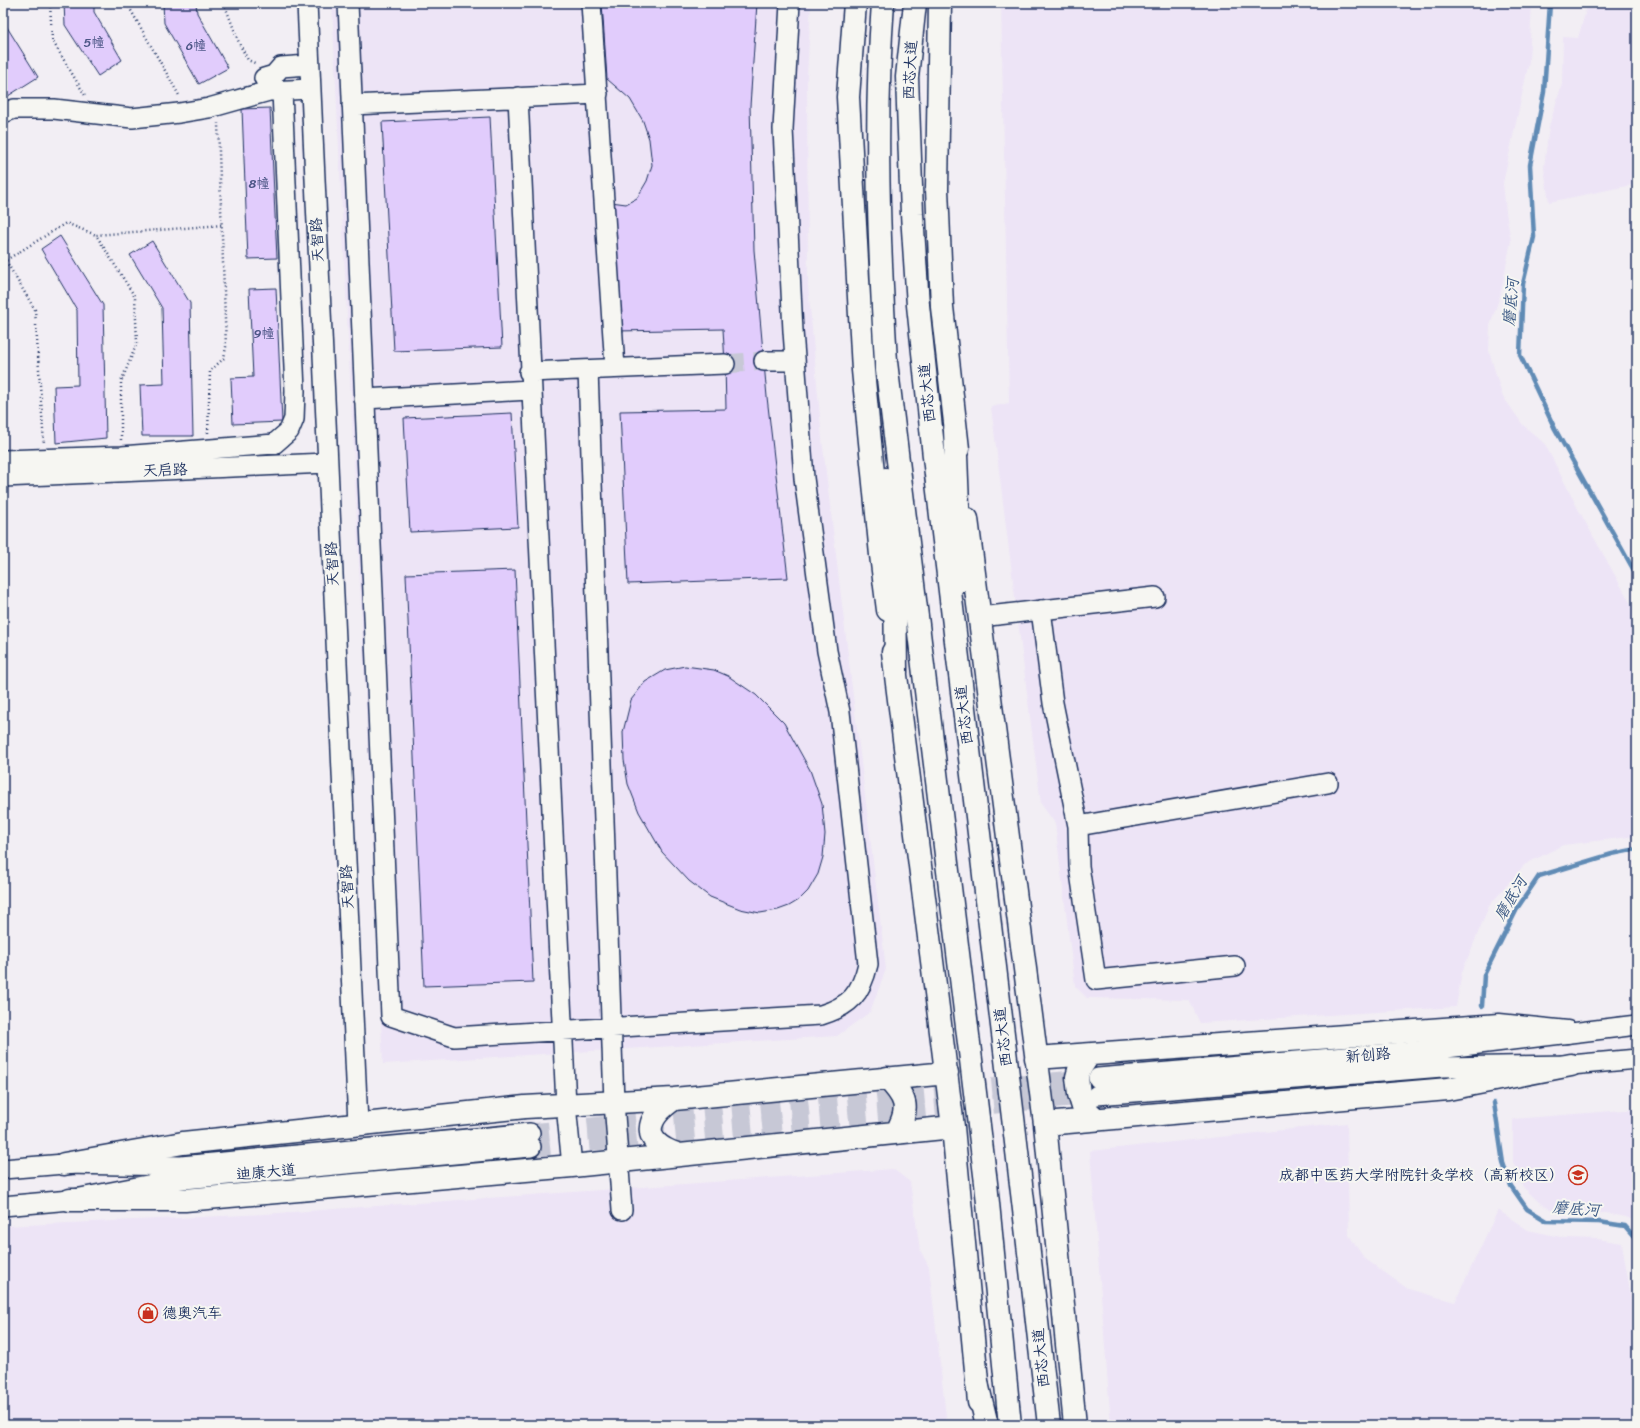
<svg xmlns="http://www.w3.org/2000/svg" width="1640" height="1428" viewBox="0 0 1640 1428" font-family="Sriracha,'LXGW WenKai TC',sans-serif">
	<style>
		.built { fill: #ede4f6 }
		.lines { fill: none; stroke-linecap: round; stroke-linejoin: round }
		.stream { stroke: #618bb5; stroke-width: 4.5 }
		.building { fill: #e1ccfc; stroke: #1b2f5e }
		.minor-tunnel { stroke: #c7c8d6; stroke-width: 19; stroke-dasharray: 19 10; stroke-linecap: butt }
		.minor-casing { stroke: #1b2f5e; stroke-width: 22 }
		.major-casing { stroke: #1b2f5e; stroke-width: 25 }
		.highway-casing { stroke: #1b2f5e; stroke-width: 25 }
		.path { stroke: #1b2f5e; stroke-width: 2.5; stroke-dasharray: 1 3; stroke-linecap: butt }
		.minor { stroke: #f6f6f2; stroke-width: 19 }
		.major { stroke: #f6f6f2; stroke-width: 22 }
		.highway { stroke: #f6f6f2; stroke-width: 22 }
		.labels { text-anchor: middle; stroke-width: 4; stroke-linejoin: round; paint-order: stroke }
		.number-label { font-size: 13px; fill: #4c5686 }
		.street-label { font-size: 15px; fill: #1b2f5e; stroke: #f6f6f2 }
		.poi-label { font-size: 15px; fill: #1b2f5e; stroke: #f6f6f2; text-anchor: end }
		.water-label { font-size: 16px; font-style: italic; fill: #385682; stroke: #f6f6f2 }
	</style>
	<rect width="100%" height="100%" fill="#f2eef4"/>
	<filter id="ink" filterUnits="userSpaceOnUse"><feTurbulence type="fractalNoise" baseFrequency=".025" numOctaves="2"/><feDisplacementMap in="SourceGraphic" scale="8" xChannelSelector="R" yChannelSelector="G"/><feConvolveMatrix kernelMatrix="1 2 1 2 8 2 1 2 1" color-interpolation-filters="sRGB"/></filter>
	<g filter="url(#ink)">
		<path class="built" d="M332,3H811L807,77L808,285L822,439L886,969L870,1012L837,1036L383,1064Z
			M1001,3H1532L1529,62L1503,183L1506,212L1511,241L1500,296L1490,326L1489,351L1502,395L1523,425L1545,444L1577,507L1637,615V836L1563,845L1524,865L1489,906L1462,972L1456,1007L1200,1023L1189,1000L1087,998L1075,986L1055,823L1041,804L991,407L1009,403Z
			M1588,3H1637V184L1549,202L1544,168L1549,126L1562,84L1563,37L1578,38Z
			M1637,1109V1222L1626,1217L1606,1213L1558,1214L1540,1203L1523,1187L1513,1162V1119Z
			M1347,1123L1349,1235L1364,1258L1408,1289L1455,1302L1498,1210L1528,1230L1565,1238L1598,1239L1622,1243L1637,1333V1425H1111L1090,1151Z
			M893,1169L910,1182L920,1250L929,1267L947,1425H3V1226L265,1214Z"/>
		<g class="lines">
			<path class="stream" d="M1550,3L1544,92L1530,165L1534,237L1523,284L1520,355L1555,429L1637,576
				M1482,1006L1484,975L1518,907L1539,876L1612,854L1637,849
				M1494,1103L1503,1163L1511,1186L1527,1209L1547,1221L1599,1222L1625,1226L1637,1240"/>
		</g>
		<path class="building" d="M3,3L5,24L38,77L8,96L3,89Z
			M64,3H94V12L122,60L98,76L65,25Z
			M163,3H196L197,13L228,68L199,84L164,23Z
			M602,3H757L750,106L754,250L767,397L788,578L628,584L620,411L726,409L725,364L723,329L617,331L611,202L626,204L637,198L647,181L652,165L649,139L643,121L630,99L607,79Z
			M270,108L277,258L248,259L242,109Z
			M490,117L502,347L394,351L382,122Z
			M60,236L103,305L106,438L56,443L54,386L78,385L77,310L41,249Z
			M152,241L190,303L193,436H142L140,385L164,384L162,308L130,255Z
			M276,288L282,422L233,424L231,378L253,377L249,289Z
			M512,413L518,527L410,532L404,418Z
			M515,570L533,982L424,986L406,574Z
			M685,666L714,670L728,676L756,695L784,723L810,770L822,804L825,834L823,857L818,874L808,891L799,900L789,906L778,910L760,913L740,909L710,897L689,881L662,852L639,812L628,784L624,760L623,732L631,700L645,682L665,670Z"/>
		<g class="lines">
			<path class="minor-tunnel" d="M725,364L764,361
				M530,1133L1093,1078
				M531,1147L1093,1095"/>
			<g class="minor-casing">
				<path id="minor" d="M307,3L358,1124
					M348,3L391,1016L454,1037L821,1015C850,1006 861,994 868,964L840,712L827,651L804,478L793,331L783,129L790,3
					M591,3L615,368
					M264,78L274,75L281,67L309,65
					M518,97L566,1105L572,1166
					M352,105L598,94
					M3,113L14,109H54L132,118L179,113L209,108L269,91L310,89
					M764,361H795
					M588,370L614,1102L622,1210
					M529,372L725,364
					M364,399L530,390
					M3,460L122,456L274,444L289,431L294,419L295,391L282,91
					M3,477L327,463
					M1041,610L1053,703L1078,826L1079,866L1096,980L1235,966
					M980,617L1155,597
					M1078,826L1328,783
					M1098,1078L1438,1049L1637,1025
					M1097,1095L1442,1067L1571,1065L1637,1059
					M3,1169L64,1164L181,1166L530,1133
					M3,1206L70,1200L173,1180L531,1147"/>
			</g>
			<g class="major-casing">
				<path id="major" d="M855,3L848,97L863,370L881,555L888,610
					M940,3L937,189L942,307L958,449
					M967,519L1045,1124L1075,1425
					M893,652L953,1127L979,1402
					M1089,1055L1079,1070L1077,1077L1079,1094L1083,1107L1096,1119
					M1036,1058L1499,1025L1567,1032
					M887,1078C906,1098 911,1107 896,1133
					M674,1099C645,1118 640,1142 677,1154
					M1045,1124L1448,1089L1571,1065
					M64,1164L183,1143L525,1107L674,1099L947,1073
					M70,1200H185L572,1166L953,1127"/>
			</g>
			<g class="highway-casing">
				<path id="highway" d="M883,3C874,122 879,243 886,362L986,1183L1010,1425
					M915,3L907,77L912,214L918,305L935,466L1023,1201L1049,1425
					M955,430L961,581
					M886,479L895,580L896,671
					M977,1383L987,1425"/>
			</g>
			<path class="path" d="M50,3L52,40L86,97
				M129,3V7L180,97
				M224,3L239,43L248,60L257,64
				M6,261L35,310L44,444
				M3,262L66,223L96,235
				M208,433L210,371L224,358L226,347L218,123
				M121,440V382L137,343L135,297L96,235L222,225"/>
			<use href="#minor" class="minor"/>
			<use href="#major" class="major"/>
			<use href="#highway" class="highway"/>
		</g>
	</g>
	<defs>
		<g id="school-ring" transform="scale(1)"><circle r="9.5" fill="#f6f6f2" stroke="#c8321e" stroke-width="1.5"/><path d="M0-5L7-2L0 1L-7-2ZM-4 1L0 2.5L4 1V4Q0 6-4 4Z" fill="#c8321e"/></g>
		<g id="shop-ring" transform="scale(1)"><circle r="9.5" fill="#f6f6f2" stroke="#c8321e" stroke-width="1.5"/><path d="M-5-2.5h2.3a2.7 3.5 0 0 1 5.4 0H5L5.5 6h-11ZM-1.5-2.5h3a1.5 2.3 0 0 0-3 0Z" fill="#c8321e"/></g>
	</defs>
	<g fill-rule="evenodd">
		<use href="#school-ring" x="1578" y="1175"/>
		<use href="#shop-ring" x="148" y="1313"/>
	</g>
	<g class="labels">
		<g class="number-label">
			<text x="94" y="47">5幢</text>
			<text x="196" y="50">6幢</text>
			<text x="259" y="188">8幢</text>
			<text x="264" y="338">9幢</text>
		</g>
		<g class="street-label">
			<text transform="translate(910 70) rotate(-87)" y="5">西芯大道</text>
			<text transform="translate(317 240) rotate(-93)" y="5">天智路</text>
			<text transform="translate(927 393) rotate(-96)" y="5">西芯大道</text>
			<text transform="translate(165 470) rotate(-2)" y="5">天启路</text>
			<text transform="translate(332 564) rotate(-93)" y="5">天智路</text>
			<text transform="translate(964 715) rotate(-97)" y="5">西芯大道</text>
			<text transform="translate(347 887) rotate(-93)" y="5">天智路</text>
			<text transform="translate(1003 1037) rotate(-97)" y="5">西芯大道</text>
			<text transform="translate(1368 1055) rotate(-5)" y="5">新创路</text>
			<text transform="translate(266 1172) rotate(-5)" y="5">迪康大道</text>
			<text transform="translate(1041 1358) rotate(-96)" y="5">西芯大道</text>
		</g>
		<g class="poi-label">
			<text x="1564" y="1180">成都中医药大学附院针灸学校（高新校区）</text>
			<text x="162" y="1318" text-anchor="start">德奥汽车</text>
		</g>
		<g class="water-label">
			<text transform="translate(1510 302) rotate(-85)" y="6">磨底河</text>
			<text transform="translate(1510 898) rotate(-59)" y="6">磨底河</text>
			<text transform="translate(1576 1208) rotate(4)" y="6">磨底河</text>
		</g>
	</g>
	<rect width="1640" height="1428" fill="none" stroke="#f6f6f2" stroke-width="16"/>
	<rect x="8" y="8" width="1624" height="1412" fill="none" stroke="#1b2f5e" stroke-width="1.5" filter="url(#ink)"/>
</svg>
